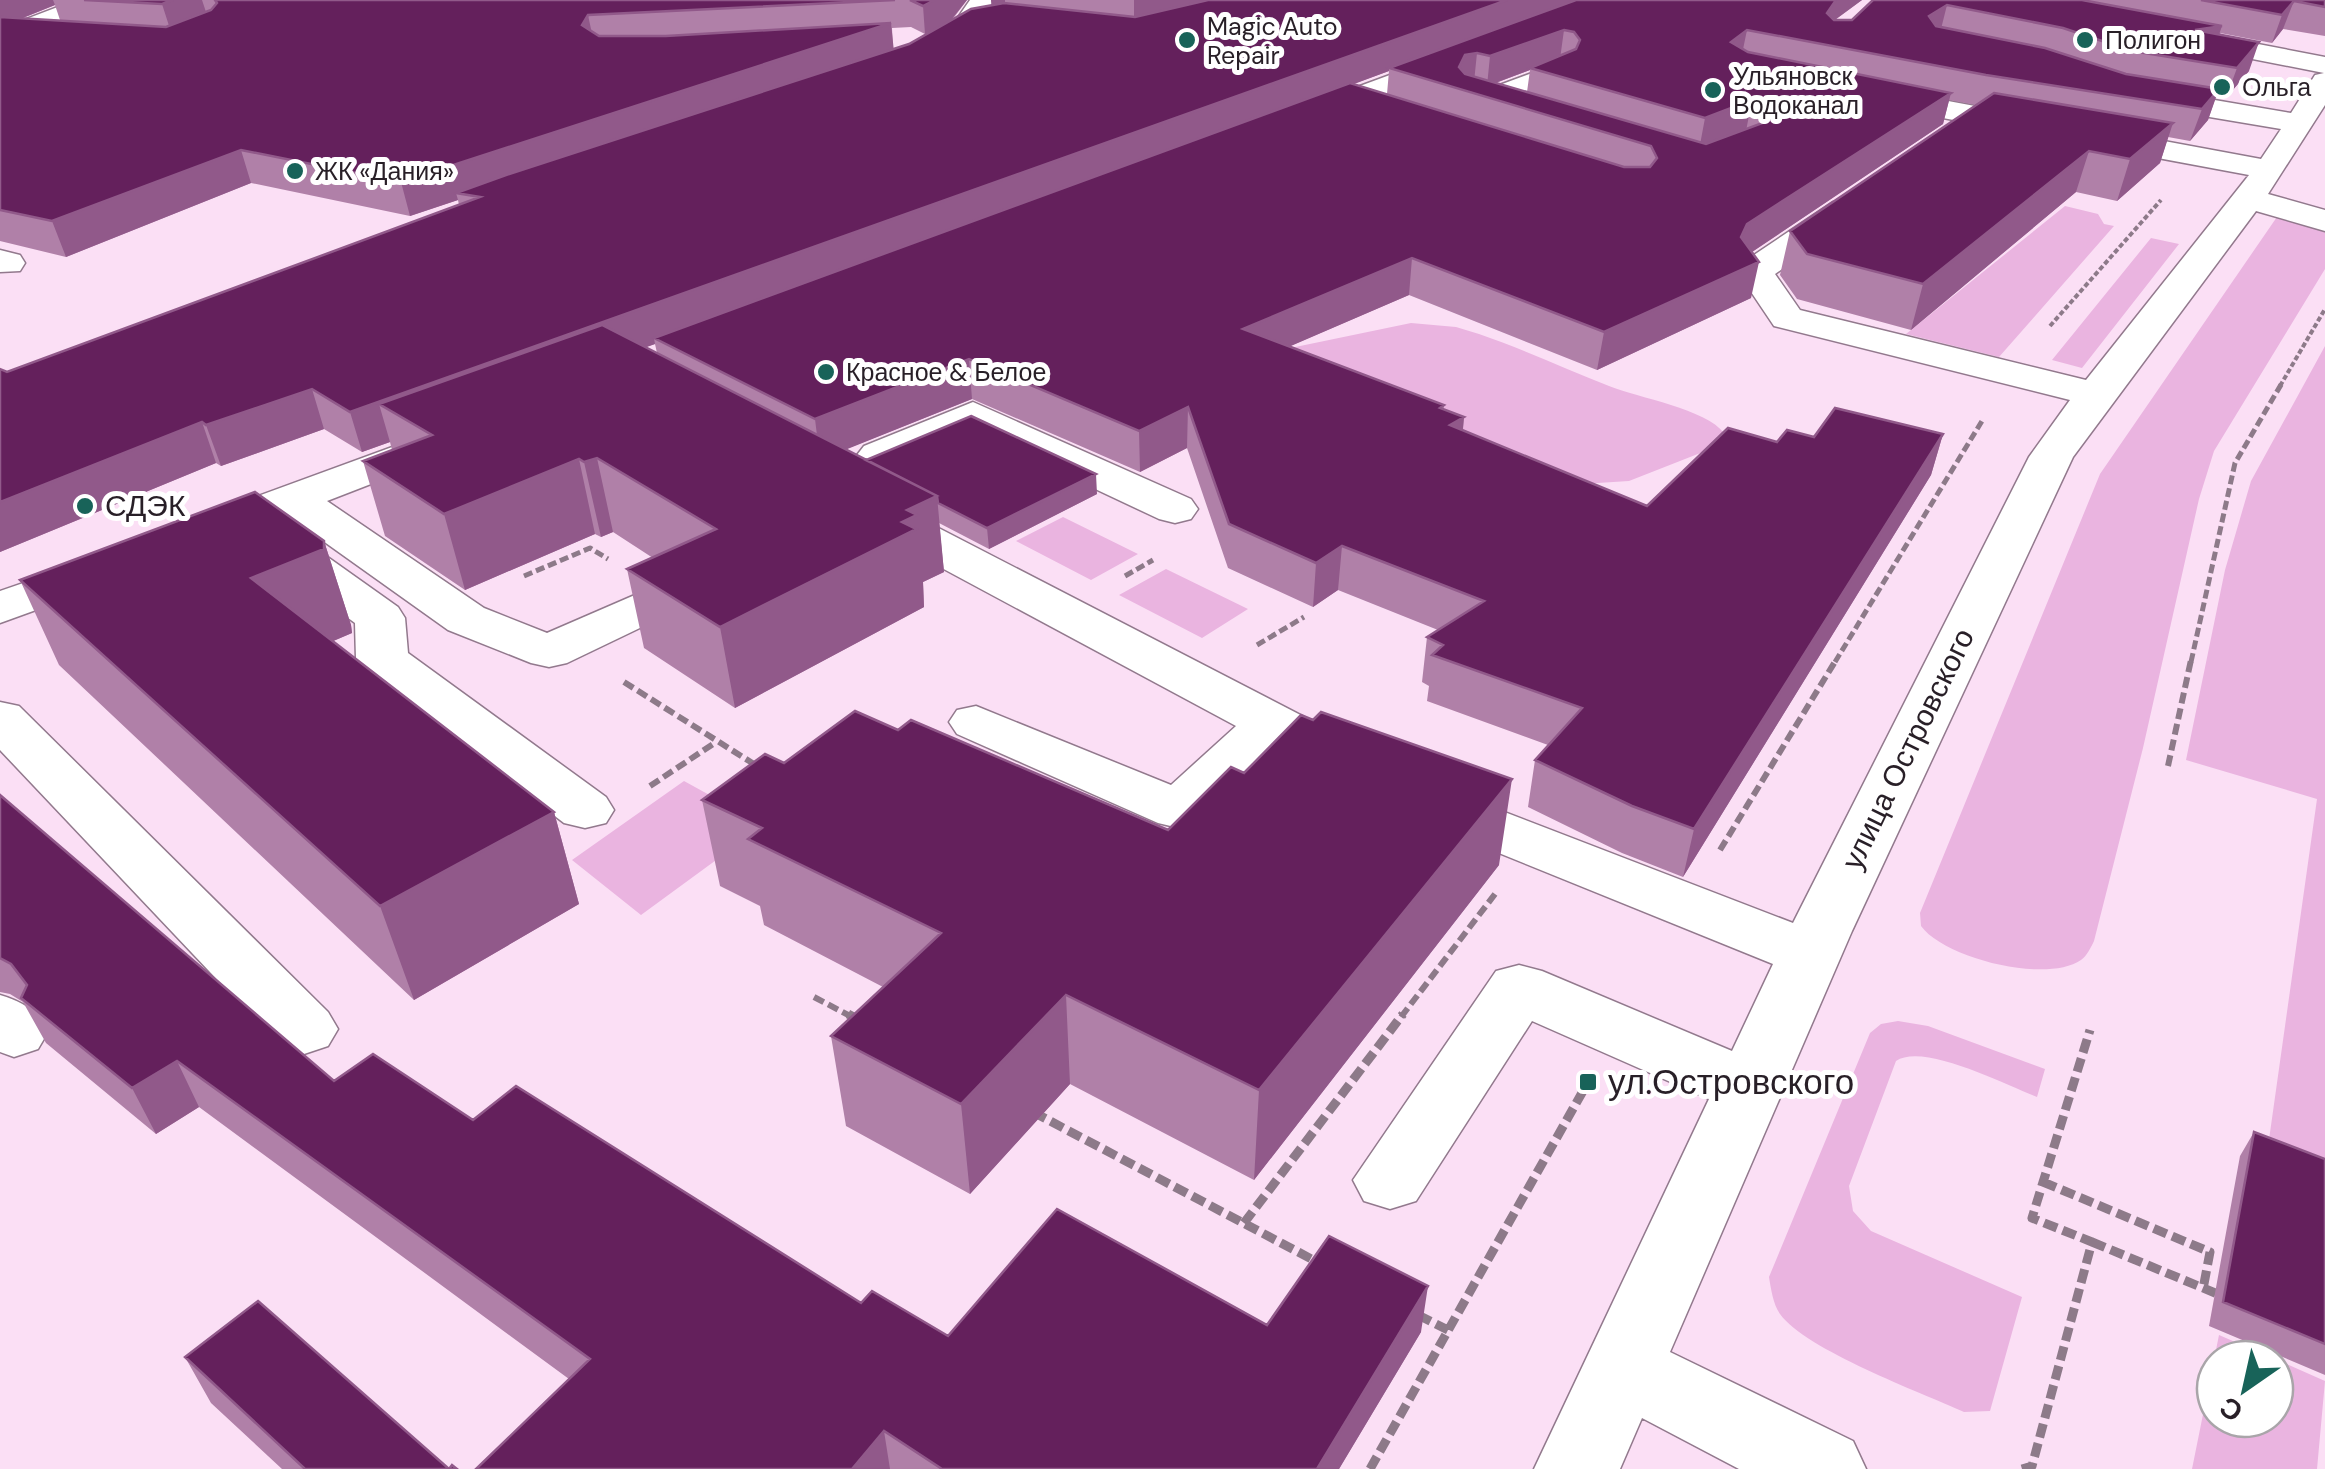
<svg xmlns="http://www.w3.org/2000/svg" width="2325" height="1469" viewBox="0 0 2325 1469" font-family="'DM Sans',sans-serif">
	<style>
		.green { fill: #eab4e0 }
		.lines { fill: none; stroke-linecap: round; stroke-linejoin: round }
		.minor-casing { stroke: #92798d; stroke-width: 3 }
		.major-casing { stroke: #92798d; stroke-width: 3 }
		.path-far3 { stroke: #8d7a89; stroke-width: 4; stroke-dasharray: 5 2.5; stroke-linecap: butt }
		.path-far2 { stroke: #8d7a89; stroke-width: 5; stroke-dasharray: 9 4; stroke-linecap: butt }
		.path-far1 { stroke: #8d7a89; stroke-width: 6; stroke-dasharray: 11 5; stroke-linecap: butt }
		.path { stroke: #8d7a89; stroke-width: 9; stroke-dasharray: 14 6; stroke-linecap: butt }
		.minor { fill: #fff; fill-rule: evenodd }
		.major { fill: #fff; fill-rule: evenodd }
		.wall { fill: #b080a8; fill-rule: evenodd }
		.shaded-wall { fill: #91598a }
		.building { fill: #64205c; stroke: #91598a; stroke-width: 2.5; fill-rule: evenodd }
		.poi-dot { fill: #186359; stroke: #fff; stroke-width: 4 }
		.labels { text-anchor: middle; stroke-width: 10; stroke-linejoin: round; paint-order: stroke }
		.far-poi-label { font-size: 25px; fill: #281f27; stroke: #fff; text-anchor: start }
		.poi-label { font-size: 30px; fill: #281f27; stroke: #fff; text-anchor: start }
		.street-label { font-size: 30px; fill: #281f27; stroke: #fff }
		.near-poi-label { font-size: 35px; fill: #281f27; stroke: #fff; text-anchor: start }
	</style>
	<rect width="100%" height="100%" fill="#fbdff5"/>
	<path class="green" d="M2065,206L2098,214L2104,224L2114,226L1999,357L1906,334Z
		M2279,214L2325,226V269L2214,451L2199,499L2143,748L2094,941C2091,947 2087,956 2081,960C2046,984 1944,958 1921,926L1920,913L2100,474Z
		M2151,238L2179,244L2082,368L2052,360Z
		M1411,323L1456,327L1479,334C1523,349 1566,369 1609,386C1639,398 1706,409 1724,433L1708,450L1629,481L1566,485L1257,355Z
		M2325,346V1184L2266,1161L2317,799L2186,760L2225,570L2251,481Z
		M1063,517L1138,554L1091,580L1016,541Z
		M1166,569L1248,609L1202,638L1119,595Z
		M684,781L764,825L641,915L572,860Z
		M1898,1021L1928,1026L2045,1069L2037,1097C2006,1085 1923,1042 1896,1061L1849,1186L1853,1211L1871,1231L2022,1297L1990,1411L1964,1412C1920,1392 1806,1350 1780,1314C1773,1304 1771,1289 1769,1277L1870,1033L1881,1024Z
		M2219,1335L2274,1359H2215V1419H2275V1359L2325,1381L2317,1469H2192Z"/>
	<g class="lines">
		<g class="minor-casing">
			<path id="minor" d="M970,0H994C978,25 942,70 908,62L904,56L908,50L954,23Z
				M2185,30L2325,57V105L2268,194L2325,210V231L2256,211L2073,457L1852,931L1670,1352L1853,1441L1866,1469H1739L1642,1418L1620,1469H1534L1709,1099L1532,1021L1416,1201L1390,1209L1364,1201L1353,1180L1496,971L1519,965L1542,971L1732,1051L1773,964L1415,819L1406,806L1415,793L1435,788L1455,793L1793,923L2029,457L2070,400L1774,326L1737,271L1742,263L1833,202H1857L1862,209L1857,216L1775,274L1800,310L2086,380L2249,175L1873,105L1863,102L1859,96L1863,90L1873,87L2261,159L2281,129L2138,105L2128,102L2124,96L2128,90L2138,87L2291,113L2315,75L2324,73L2176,44L2172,38L2176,32Z
				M1455,51L1469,59L1465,65L1312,123H1292L1287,117L1292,111Z
				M1559,63L1569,65L1573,71L1569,77L1488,109L1434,93L1430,87L1434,81L1444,79L1486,90Z
				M0,250L20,255L25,263L20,271L0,272Z
				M973,402L1191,499L1198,509L1191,519L1175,523L1159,519L972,431L879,468L864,464L857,455L864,446Z
				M436,431L451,435L458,444L451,453L327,501L484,608L547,633L651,588L669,592L676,603L669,614L567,663L549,667L531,663L448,630L288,516L219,542L203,546L187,542L180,532L187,522Z
				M876,500L892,504L1374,753L1382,765L1374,777C1338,787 1309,764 1277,748L1200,823L1179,828L1158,823L957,734L949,722L957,710L976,706L1171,785L1236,726L860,524L853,514L860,504Z
				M281,532L298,536L398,607L405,618L408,653L606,797L614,810L606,823L585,828L564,823L364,670L356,659L355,623L264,556L257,546L264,536Z
				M99,557L116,561L123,571L116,581L0,623V591Z
				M0,702L19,706L328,1012L338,1029L328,1046L304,1054L280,1046L0,750Z
				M0,995C24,1002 35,1010 48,1032L38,1049L14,1057L0,1052Z"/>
		</g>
		<g class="major-casing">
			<path id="major" d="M76,0H110L107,5L0,46V29Z"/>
		</g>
		<path class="path-far3" d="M2050,326L2161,200
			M2280,386L2325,309"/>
		<path class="path-far2" d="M110,514L150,500
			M524,576L590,548L608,559
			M1125,576L1153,560
			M1257,645L1304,617
			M1835,662L1982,421
			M2191,662L2235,463L2282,383"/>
		<path class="path-far1" d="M624,682L757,766
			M2168,766L2191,660
			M650,786L716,742
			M1720,850L1836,660
			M814,997L852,1017
			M1401,1017L1495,894"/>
		<path class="path" d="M848,1014L859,1020
			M1033,1112L1319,1263
			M2043,1182L2210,1252L2203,1289
			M1244,1223L1403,1014
			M2092,1242L2220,1295
			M1418,1315L1448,1330
			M1370,1469L1583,1091
			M2022,1469L2032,1466L2092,1242L2032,1218L2090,1030"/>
		<use href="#minor" class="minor"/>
		<use href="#major" class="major"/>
	</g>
	<path class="wall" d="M0,0H967L952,20L992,5L991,0H1862L1835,20H1852L1873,0H2325V36L2283,29L2272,43L2220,33L2249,71L2226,98L2216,96L2208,120L2190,141L2168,137L2160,163L2117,201L2076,192L1911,330L1797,299L1780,275L1790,231L1976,105L1949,100L1943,124L1752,252L1751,298L1597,370L1409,295L1290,346L1444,405V409L1464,417L1463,430L1647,506L1777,442L1814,437L1943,434L1931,475L1683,877L1622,853L1528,807L1535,760L1548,745L1427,701L1429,686L1422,682L1427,637L1438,630L1338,590L1313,607L1228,568L1187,448L1140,472L972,399L846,449L866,460L1097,494L989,549L939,523L944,572L923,582L924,607L735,708L644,648L627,569L653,558L613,532L601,537L595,534L465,590L385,536L363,461L392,450L390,442L362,452L324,429L221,466L216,463L0,552V369L7,372L459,205L458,200L410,216L251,183L66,257L0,241ZM55,5L60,20L23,18ZM911,27L925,34L909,44L893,49L892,28ZM1530,70L1527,92L1496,83L1514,76ZM1389,71L1387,94L1353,84ZM655,344L657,353L645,347Z
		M324,541L351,625L352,633L333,641L554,812L579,904L414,1000L59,665L20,580Z
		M898,730L1168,830L1499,865L1254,1180L1070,1084L970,1194L846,1126L831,1036L883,987L764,925L760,906L720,886L702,800L784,763Z
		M0,795L334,1081L473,1120L861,1303L948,1336L1267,1325L1421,1332L1339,1469H476L569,1379L199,1107L156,1134L46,1043L23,1002L10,994L0,992Z
		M2254,1132L2325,1159V1375L2209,1326L2240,1156Z
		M185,1357L449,1469H457H282L211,1403Z"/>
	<path class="shaded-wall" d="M0,0H53L55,5L0,27Z
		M173,0H202L208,18L171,32L162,4Z
		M935,0H967L951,20L925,34L923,6Z
		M991,0H1005V7L992,10Z
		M1134,0H1229L1134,22Z
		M1507,0H1579L1389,68V71L661,341L654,338L655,344L423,430L379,404L390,442L362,452L350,412Z
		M1836,0H1862L1836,19L1821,41L1827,13Z
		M2294,1L2283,29L2272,43L2282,15Z
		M1947,5L1940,33L1929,16Z
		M588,15L594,43L582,25Z
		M891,23L894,52L456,193L458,200L410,216L401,182Z
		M2222,26L2212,55L2195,30Z
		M1564,30L1560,59L1530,68V70L1487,86L1490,56Z
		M1747,30L1741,59L1731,42Z
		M2259,42L2249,71L2226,98L2237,68Z
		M1477,53L1474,82L1459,67L1465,55Z
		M2219,89L2208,120L2190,141L2202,109Z
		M1951,93L1943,124L1740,260L1741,237L1747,224Z
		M1752,100L1746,131L1699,150L1705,118Z
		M2173,123L2160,163L2117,201L2130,159Z
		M241,150L251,183L66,257L52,221Z
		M2089,151L2076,192L1911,330L1923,284Z
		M1412,258L1409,295L1242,367L1243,329Z
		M1759,262L1751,298L1597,370L1604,332Z
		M969,359L972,399L820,460L815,419Z
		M312,389L324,429L221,466L206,425Z
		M1188,407L1187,448L1140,472L1139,431Z
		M1464,417L1460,458L1450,425Z
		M202,422L216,463L0,552V502Z
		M1943,434L1931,475L1683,877L1694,829Z
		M597,458L613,532L601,537L584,462Z
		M579,459L595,534L465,590L444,514Z
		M1096,474L1097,494L989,549L987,528Z
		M937,496L944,572L923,582L924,607L735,708L720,627L902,522L907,510Z
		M324,541L351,625L352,633L282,663L251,578Z
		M1342,546L1338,590L1313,607L1316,563Z
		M1512,779L1499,865L1254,1180L1259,1090Z
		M554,812L579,904L414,1000L380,906Z
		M1066,995L1070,1084L970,1194L961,1104Z
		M177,1061L199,1107L156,1134L132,1088Z
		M1428,1286L1421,1332L1339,1469H1317Z
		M884,1431L890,1469H852Z"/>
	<path class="building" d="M84,0H173L162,4Z
		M215,0H895L588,15L582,25L599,36H666L891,23L401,182L241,150L52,221L0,210V17L166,27L211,10L217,3Z
		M910,0H935L923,6Z
		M1208,0H1507L350,412L312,389L206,425L202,422L0,502V369L7,372L480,197L456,193L506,175L909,44L971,9L1004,3L1135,17Z
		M1576,0H1836L1827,13L1834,20H1852L1873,0H2082L2222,26L2195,30L2259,42L2237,68L2132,51L2063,28L1947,5L1929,16L1936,26L2045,48L2126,74L2219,89L2202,109L1986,75L1747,30L1731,42L1748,52L1951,93L1747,224L1741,237L1759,262L1604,332L1412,258L1243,329L1444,405L1440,408L1464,417L1450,425L1647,506L1728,428L1777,442L1787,430L1814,437L1835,408L1943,434L1694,829L1632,806L1535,760L1582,708L1432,655L1443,645L1427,637L1484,601L1342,546L1316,563L1229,524L1188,407L1139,431L969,359L815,419L654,338L1350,83L1624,167H1650L1657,158L1651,146L1389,68ZM1564,30L1574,32L1580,40L1576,49L1530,68L1705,118L1752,100H1774L1782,111L1776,118L1706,144L1465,74L1459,67L1465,55L1477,53L1490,56Z
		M2201,0H2325V7L2294,1L2282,15Z
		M1994,93L2173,123L2130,159L2089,151L1923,284L1807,254L1790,231Z
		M602,325L937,496L907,510L917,515L902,522L916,529L720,627L627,569L716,529L597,458L584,462L579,459L444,514L363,461L432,435L379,404Z
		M971,416L1096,474L987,528L938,503L937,496L866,460Z
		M255,492L324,541V549L251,578L554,812L380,906L20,580Z
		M855,711L898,730L911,720L1168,830L1231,767L1244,773L1301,715L1313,720L1321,712L1512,779L1259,1090L1066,995L961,1104L831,1036L941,933L748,839L762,828L702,800L765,754L784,763Z
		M0,795L334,1081L373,1054L473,1120L516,1086L861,1303L872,1291L948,1336L1057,1209L1267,1325L1329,1236L1428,1286L1317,1469H942L884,1431L852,1469H476L590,1359L177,1061L132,1088L21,998L27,985L11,964L0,958Z
		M2254,1132L2325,1159V1344L2223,1302Z
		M258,1301L449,1469L452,1465L457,1469H305L185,1357Z"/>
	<g class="poi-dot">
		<circle cx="1187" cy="40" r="10"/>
		<circle cx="2085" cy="40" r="10"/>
		<circle cx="2222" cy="87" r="10"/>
		<circle cx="1713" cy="90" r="10"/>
		<circle cx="295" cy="171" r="10"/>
		<circle cx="826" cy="372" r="10"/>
		<circle cx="85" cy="506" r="10"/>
		<rect x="1578" y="1072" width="20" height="20" rx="5"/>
	</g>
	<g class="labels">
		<g class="far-poi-label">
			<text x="1207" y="35">Magic Auto<tspan x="1207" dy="29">Repair</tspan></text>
			<text x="2105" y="49">Полигон</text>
			<text x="1733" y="85">Ульяновск<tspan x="1733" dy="29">Водоканал</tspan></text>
			<text x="2242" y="96">Ольга</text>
			<text x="315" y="180">ЖК «Дания»</text>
			<text x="846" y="381">Красное &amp; Белое</text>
		</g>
		<g class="poi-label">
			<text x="105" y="516">СДЭК</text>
		</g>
		<g class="street-label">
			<text transform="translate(1908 749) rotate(-64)" y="10">улица Островского</text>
		</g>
		<g class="near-poi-label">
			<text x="1608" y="1094">ул.Островского</text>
		</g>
	</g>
	<g transform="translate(2245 1389) rotate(214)"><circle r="48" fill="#ffffff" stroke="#a9a5a9" stroke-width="2.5"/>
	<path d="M0-8L18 38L0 25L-18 38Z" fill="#186359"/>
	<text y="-15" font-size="28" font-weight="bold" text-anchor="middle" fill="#281f27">С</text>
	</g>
</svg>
